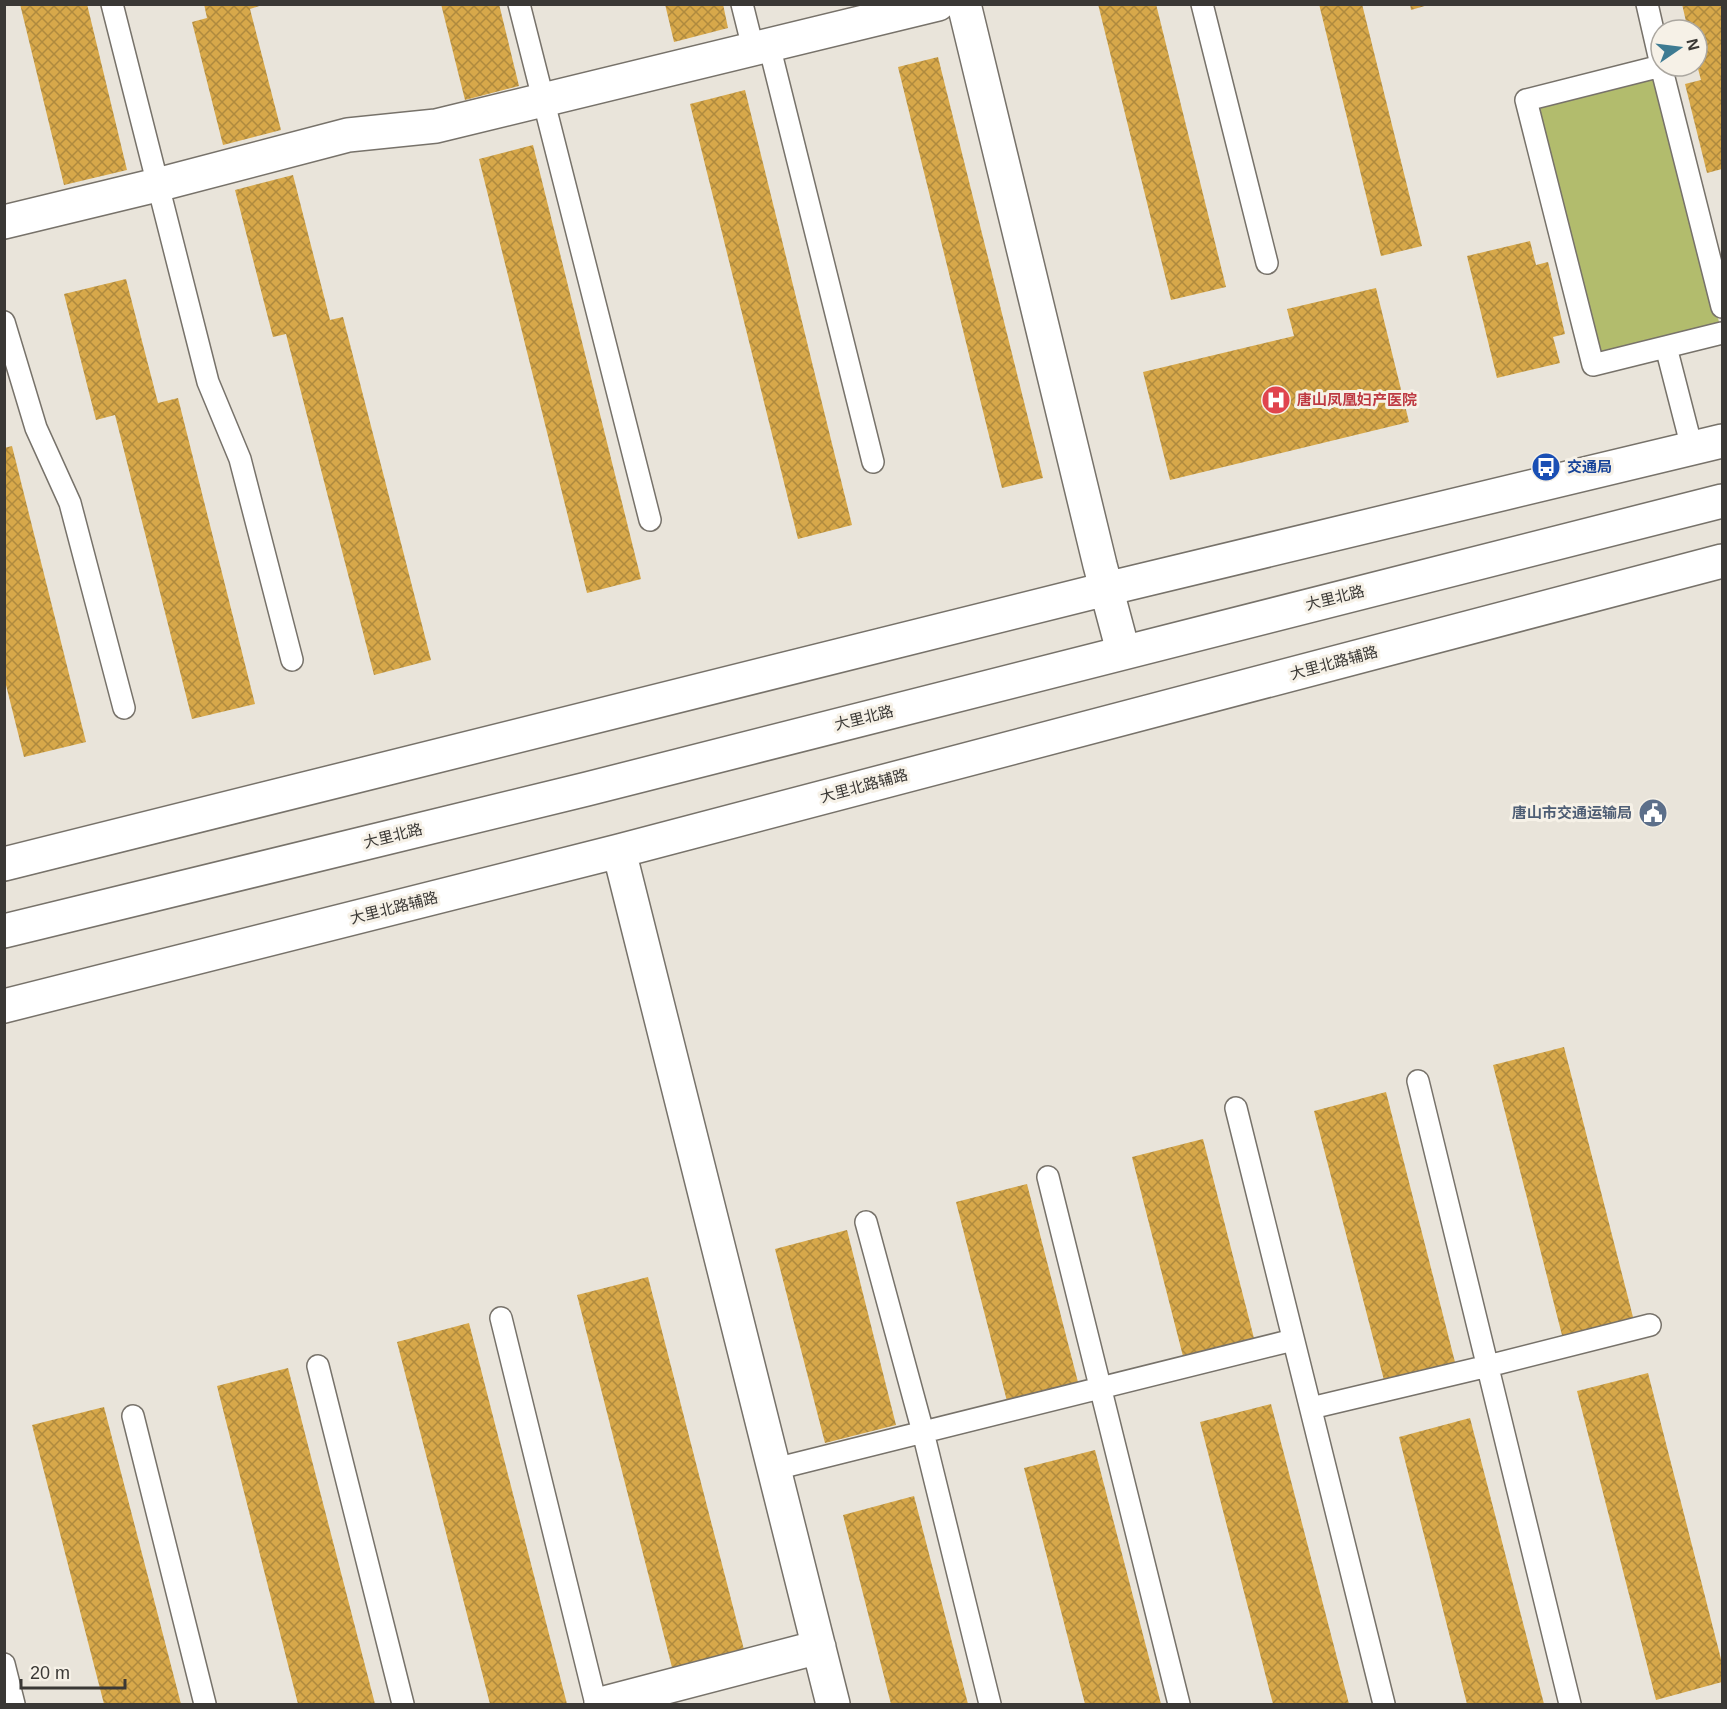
<svg xmlns="http://www.w3.org/2000/svg" width="1727" height="1709" viewBox="0 0 1727 1709" font-family="Arial,'Noto Sans SC',sans-serif">
	<style>
		.green { fill: #b2bc6d }
		.building { fill: url(#building-cross-hatch) }
		.lines { fill: none; stroke-linecap: round; stroke-linejoin: round }
		.lane-casing { stroke: #77726a; stroke-width: 24 }
		.street-casing { stroke: #77726a; stroke-width: 36 }
		.secondary-casing { stroke: #77726a; stroke-width: 36 }
		.lane { stroke: #fff; stroke-width: 21 }
		.street { stroke: #fff; stroke-width: 33 }
		.secondary { stroke: #fff; stroke-width: 33 }
		.labels { text-anchor: middle; stroke-width: 6; stroke-linejoin: round; paint-order: stroke }
		.health-label { font-size: 15px; font-weight: bold; fill: #be3a42; stroke: #f6f1e7; text-anchor: start }
		.transit-label { font-size: 15px; font-weight: bold; fill: #164399; stroke: #f6f1e7; text-anchor: start }
		.street-label { font-size: 15px; fill: #3a3835; stroke: #f6f1e7 }
		.service-label { font-size: 15px; font-weight: bold; fill: #4e5e75; stroke: #f6f1e7; text-anchor: end }
	</style>
	<defs>
		<pattern id="building-cross-hatch" width="8" height="8" patternUnits="userSpaceOnUse" patternTransform="scale(1.5)"><rect width="8" height="8" fill="#d7a84a"/><path d="M0 0l8 8M0 8l8-8" fill="none" stroke="#af8a3e"/></pattern>
	</defs>
	<rect width="100%" height="100%" fill="#e9e4da"/>
	<path class="green" d="M1656,75L1720,326L1597,357L1534,106Z"/>
	<path class="building" d="M20,4H87L127,170L64,185Z
		M204,4H265L250,9L281,130L223,145L192,22L207,18Z
		M441,4H499L519,86L465,100Z
		M665,4H723L728,28L674,42Z
		M1098,4H1156L1226,287L1171,300Z
		M1319,4H1362L1422,246L1381,256Z
		M1410,4H1428V5L1411,10Z
		M1682,4H1722V169L1707,173L1685,84L1701,80L1697,65V30H1688Z
		M938,57L1043,478L1002,488L898,67Z
		M745,90L852,525L798,539L690,104Z
		M533,145L641,579L587,593L479,159Z
		M293,175L330,320L343,317L431,660L374,675L286,334L273,337L235,190Z
		M1530,241L1536,265L1548,262L1565,334L1553,337L1560,363L1497,378L1467,256Z
		M126,279L158,403L178,398L255,704L192,719L115,415L96,420L64,294Z
		M1376,288L1409,422L1170,480L1143,372L1294,336L1287,309Z
		M12,446L86,742L24,757L4,677V448Z
		M1564,1047L1634,1321L1563,1339L1493,1065Z
		M1386,1092L1456,1366L1385,1384L1314,1111Z
		M1203,1139L1256,1346L1185,1364L1132,1157Z
		M1027,1184L1080,1390L1009,1409L956,1202Z
		M847,1230L896,1425L825,1443L775,1249Z
		M648,1277L749,1669L677,1687L577,1295Z
		M469,1323L567,1704H490L397,1342Z
		M288,1368L375,1704H298L217,1386Z
		M1648,1373L1722,1663V1682L1656,1700L1577,1391Z
		M1271,1404L1349,1704H1273L1200,1422Z
		M104,1407L181,1704H104L32,1425Z
		M1470,1418L1544,1704H1467L1399,1437Z
		M1095,1450L1161,1704H1085L1024,1468Z
		M914,1496L968,1704H891L843,1515Z"/>
	<g class="lines">
		<g class="lane-casing">
			<path id="lane" d="M112,4L208,382L240,459L292,660
				M519,4L650,520
				M742,4L753,48
				M1202,4L1267,263
				M1647,4L1661,65
				M769,45L873,462
				M1722,307L1661,66L1526,100L1593,365L1722,333
				M4,322L36,428L70,503L124,708
				M1666,347L1692,448
				M1418,1081L1570,1704
				M1236,1108L1384,1704
				M1048,1177L1179,1704
				M866,1222L923,1432L990,1704
				M501,1318L596,1704
				M318,1366L403,1704
				M1311,1408L1488,1366L1650,1325
				M133,1416L205,1704
				M775,1469L1293,1340
				M4,1664L14,1704"/>
		</g>
		<g class="street-casing">
			<path id="street" d="M964,4L1100,565L1123,651
				M4,222L157,185L348,135L436,126L938,4
				M619,851L833,1704
				M4,864L1106,589L1722,441
				M4,1006L619,851L1722,561
				M601,1704L819,1647"/>
		</g>
		<g class="secondary-casing">
			<path id="secondary" d="M4,931L587,789L1722,501"/>
		</g>
		<use href="#lane" class="lane"/>
		<use href="#street" class="street"/>
		<use href="#secondary" class="secondary"/>
	</g>
	<defs>
		<g id="hospital-disc" transform="scale(1.5)"><circle r="9.5" fill="#e0444e" stroke="#f6f1e7"/><path d="M-5-5h3v3.5h4V-5h3V5h-3V1.5h-4V5h-3Z" fill="#fff"/></g>
		<g id="bus-disc" transform="scale(1.5)"><circle r="9.5" fill="#1a4fb4" stroke="#f6f1e7"/><path d="M-5-6H5V4H4V6H2V4H-2V6H-4V4H-5ZM-3.5-4V0h7V-4ZM-3.5 1.2v1.5H-2V1.2ZM2 1.2v1.5H3.5V1.2Z" fill="#fff"/></g>
		<g id="civic-disc" transform="scale(1.5)"><circle r="9.5" fill="#5c6f8a" stroke="#f6f1e7"/><path d="M-.6-6.5H3V-4.5H.6V-3L4-1V1h2V6H-6V1h2V-1L-.6-3ZM-1.2 2.5V6h2.4V2.5Z" fill="#fff"/></g>
	</defs>
	<g fill-rule="evenodd">
		<use href="#hospital-disc" x="1276" y="400"/>
		<use href="#bus-disc" x="1546" y="467"/>
		<use href="#civic-disc" x="1653" y="813"/>
	</g>
	<g class="labels">
		<g class="health-label">
			<text x="1297" y="405">唐山凤凰妇产医院</text>
		</g>
		<g class="transit-label">
			<text x="1567" y="472">交通局</text>
		</g>
		<g class="street-label">
			<text transform="translate(1335 598) rotate(-14)" y="5">大里北路</text>
			<text transform="translate(1334 663) rotate(-15)" y="5">大里北路辅路</text>
			<text transform="translate(864 718) rotate(-14)" y="5">大里北路</text>
			<text transform="translate(864 786) rotate(-15)" y="5">大里北路辅路</text>
			<text transform="translate(393 836) rotate(-14)" y="5">大里北路</text>
			<text transform="translate(394 908) rotate(-14)" y="5">大里北路辅路</text>
		</g>
		<g class="service-label">
			<text x="1632" y="818">唐山市交通运输局</text>
		</g>
	</g>
	<rect width="1727" height="1709" fill="none" stroke="#3a3835" stroke-width="12"/>
	<g transform="translate(1679 48) rotate(76)"><circle r="28" fill="#f6f1e7" stroke="#aba7a0" stroke-width="1.5"/>
	<path d="M0-4.5L10 22L0 15L-10 22Z" fill="#3e7b92"/>
	<text y="-9" font-size="16" font-weight="bold" text-anchor="middle" fill="#3a3835">N</text>
	</g>
	<path d="M21 1679v9h104v-9" fill="none" stroke="#3a3835" stroke-width="3"/>
	<text x="30" y="1679" font-size="18" fill="#3a3835" stroke="#f6f1e7" stroke-width="4.5" paint-order="stroke">20 m</text>
</svg>
